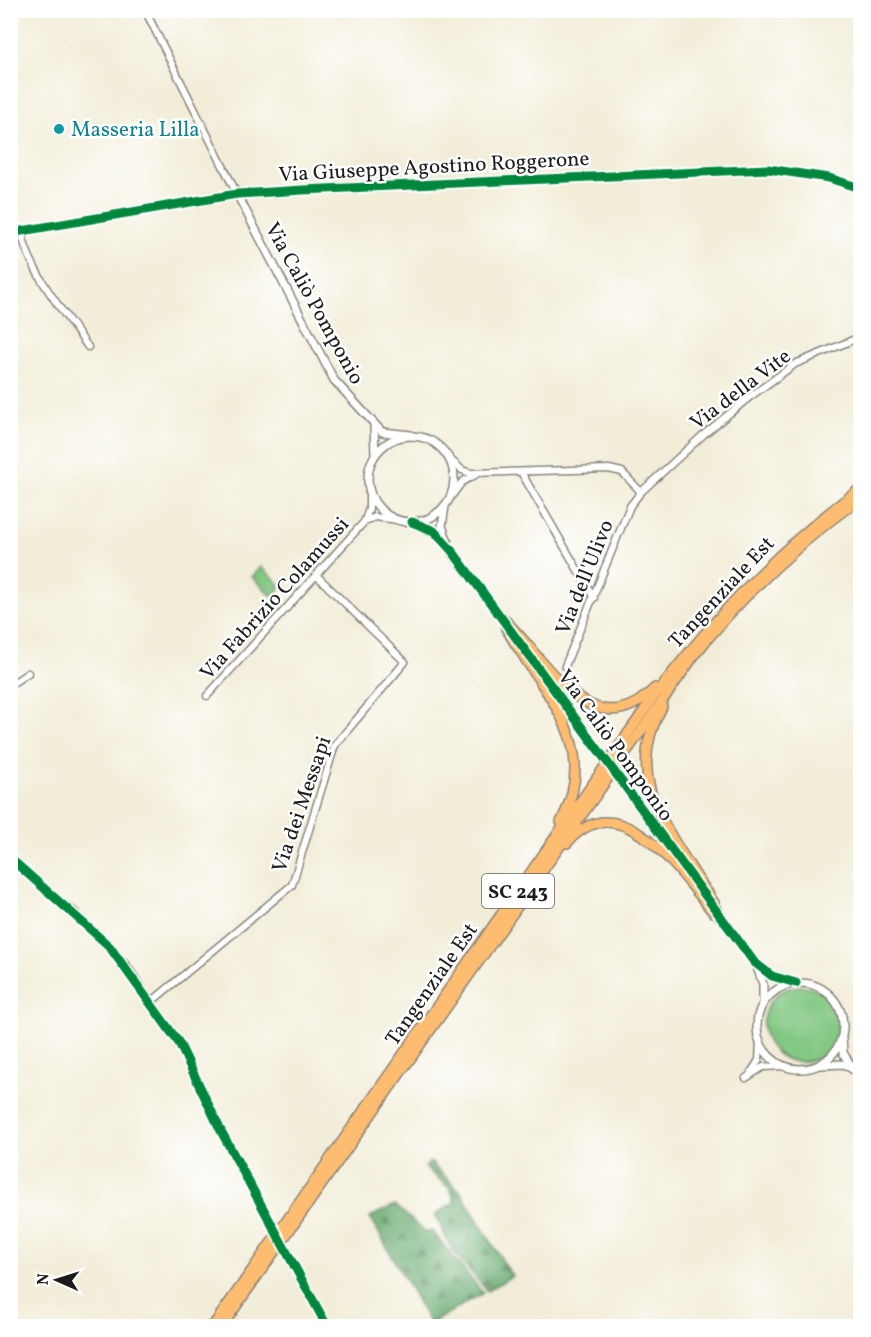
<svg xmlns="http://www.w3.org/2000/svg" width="871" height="1337" viewBox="0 0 871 1337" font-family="Vollkorn,serif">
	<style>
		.grass { fill: #83c883; stroke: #507250; stroke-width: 1.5 }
		.forest { fill: url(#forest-firs); stroke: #436446; stroke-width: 1.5 }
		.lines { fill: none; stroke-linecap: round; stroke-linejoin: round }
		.minor-casing { stroke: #87847a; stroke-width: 9 }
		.tertiary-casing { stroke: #87847a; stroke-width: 10 }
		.trunk-casing { stroke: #87847a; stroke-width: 12 }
		.minor { stroke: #fff; stroke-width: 6 }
		.tertiary { stroke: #fff; stroke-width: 7 }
		.trunk { stroke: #febc70; stroke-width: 9 }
		.tertiary-bridge-casing { stroke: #87847a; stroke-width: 10; stroke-linecap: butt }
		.tertiary-bridge { stroke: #fff; stroke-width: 7 }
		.cycleway-casing { stroke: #fff; stroke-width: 13 }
		.cycleway { stroke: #00873e; stroke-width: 9 }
		.culture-dot { fill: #0f9aa8; stroke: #fff; stroke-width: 2 }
		.labels { text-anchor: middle; stroke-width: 5; stroke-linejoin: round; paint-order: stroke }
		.shield { fill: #fff; stroke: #606060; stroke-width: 1.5 }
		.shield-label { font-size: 20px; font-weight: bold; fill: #1c1c1c }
		.culture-label { font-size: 21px; fill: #0d838f; stroke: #fff; text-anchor: start }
		.street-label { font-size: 21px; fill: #1c1c1c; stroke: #fff }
	</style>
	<defs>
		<pattern id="forest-firs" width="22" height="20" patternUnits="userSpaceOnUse" patternTransform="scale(1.5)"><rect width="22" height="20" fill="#6aac71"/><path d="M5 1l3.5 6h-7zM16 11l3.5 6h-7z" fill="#568b5c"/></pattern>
	</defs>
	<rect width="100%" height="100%" fill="#fff"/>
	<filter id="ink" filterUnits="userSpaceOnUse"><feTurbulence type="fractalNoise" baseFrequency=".0167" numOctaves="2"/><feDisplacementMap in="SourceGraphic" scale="12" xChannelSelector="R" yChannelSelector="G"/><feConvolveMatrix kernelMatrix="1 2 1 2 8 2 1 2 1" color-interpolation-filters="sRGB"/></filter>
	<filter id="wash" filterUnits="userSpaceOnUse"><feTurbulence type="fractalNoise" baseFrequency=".008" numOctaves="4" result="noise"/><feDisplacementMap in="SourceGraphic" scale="24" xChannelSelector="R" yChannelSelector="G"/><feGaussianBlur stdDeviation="1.35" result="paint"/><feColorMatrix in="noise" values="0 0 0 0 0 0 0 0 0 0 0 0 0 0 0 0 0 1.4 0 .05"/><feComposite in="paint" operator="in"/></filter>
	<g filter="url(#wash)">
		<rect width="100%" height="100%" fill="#f2edd8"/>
		<path class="grass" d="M261,567L282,586L272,596L252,577Z
			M763 1024a38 38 0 1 1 76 0a38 38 0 1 1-76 0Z"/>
		<path class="forest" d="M430,1162L460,1191L512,1276L487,1291L452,1250L435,1215L455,1202L450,1189L425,1167Z
			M395,1205L425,1232L432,1231L483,1293L430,1324L370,1217Z"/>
	</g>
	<g filter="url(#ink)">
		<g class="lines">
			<g class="minor-casing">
				<path id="minor" d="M145,10L237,194
					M21,231C30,273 64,312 88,347
					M451,460L462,470L470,473L609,469L622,472L641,492
					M521,472L594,598
					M450,498L462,482L475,475
					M365,521L375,517L398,520
					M565,666L630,506L641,492L703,435L751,396L795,364L860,337
					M10,685L28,673
					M207,696L364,522L369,509V487
					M150,1003L292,885L335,745L405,662L316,575
					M752,1071L759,1060L760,1041
					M746,1078L763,1067L786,1066"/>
			</g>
			<g class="tertiary-casing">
				<path id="tertiary" d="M237,194L334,380L382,432L411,435
					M10,233L237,194L303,190L768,169L829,178L860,188
					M374,425L375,455
					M368 479a43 43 0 1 1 86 0a43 43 0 1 1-86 0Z
					M445,506L442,526L448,542
					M414,523L439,536L500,617
					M528,655L571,714
					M638,806L693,881
					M10,858L35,882L74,912L126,965L187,1057L221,1131L266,1215
					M718,914C738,942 757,976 794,982
					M757,967L763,984V1002
					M757 1026a43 43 0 1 1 86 0a43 43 0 1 1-86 0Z
					M842,1038L843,1053L852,1067
					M821,1065L844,1064L860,1074
					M292,1264L327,1326"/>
			</g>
			<g class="trunk-casing">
				<path id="trunk" d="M499,615C542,650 589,755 655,688
					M505,624C509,637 519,648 526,660C562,715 595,756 561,822
					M662,707C625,773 661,820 696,876C704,888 716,902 719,916
					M567,843C620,781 681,873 713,912
					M213,1326L655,695C718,614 777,550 860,489
					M222,1326L696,653C743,594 800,542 860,498"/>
			</g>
			<use href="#minor" class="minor"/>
			<use href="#tertiary" class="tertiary"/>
			<use href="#trunk" class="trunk"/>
			<g class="tertiary-bridge-casing">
				<path id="tertiary-bridge" d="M571,714L638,806
					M266,1215L292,1264"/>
			</g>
			<use href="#tertiary-bridge" class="tertiary-bridge"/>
			<g class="cycleway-casing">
				<path id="cycleway" d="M10,233L237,194L303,190L768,169L829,178L860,188
					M412,522L434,531L453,552L754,962L772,976L796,983
					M10,858L109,946L179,1043L221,1131L327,1326"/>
			</g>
			<use href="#cycleway" class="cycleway"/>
		</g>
	</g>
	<circle class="culture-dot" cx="59" cy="129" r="6"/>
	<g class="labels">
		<rect class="shield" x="482" y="874" width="72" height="34" rx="4.5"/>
		<g class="shield-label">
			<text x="518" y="898">SC 243</text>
		</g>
		<g class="culture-label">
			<text x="71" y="136">Masseria Lilla</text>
		</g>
		<g class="street-label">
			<text transform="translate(434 166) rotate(-3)" y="7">Via Giuseppe Agostino Roggerone</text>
			<text transform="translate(315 303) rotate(61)" y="7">Via Caliò Pomponio</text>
			<text transform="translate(740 389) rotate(-37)" y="7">Via della Vite</text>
			<text transform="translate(584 577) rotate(-68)" y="7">Via dell'Ulivo</text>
			<text transform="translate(721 592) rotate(-47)" y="7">Tangenziale Est</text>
			<text transform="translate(274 598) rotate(-48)" y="7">Via Fabrizio Colamussi</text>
			<text transform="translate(616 745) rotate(54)" y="7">Via Caliò Pomponio</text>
			<text transform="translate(301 804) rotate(-71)" y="7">Via dei Messapi</text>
			<text transform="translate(431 984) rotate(-55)" y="7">Tangenziale Est</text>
		</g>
	</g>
	<rect width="871" height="1337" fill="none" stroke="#fff" stroke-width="36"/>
	<g transform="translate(57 1280) rotate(273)" stroke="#ffffff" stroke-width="4.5" paint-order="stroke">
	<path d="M0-4.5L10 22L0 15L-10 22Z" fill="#1c1c1c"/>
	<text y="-9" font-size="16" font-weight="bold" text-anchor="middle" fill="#1c1c1c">N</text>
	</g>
</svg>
